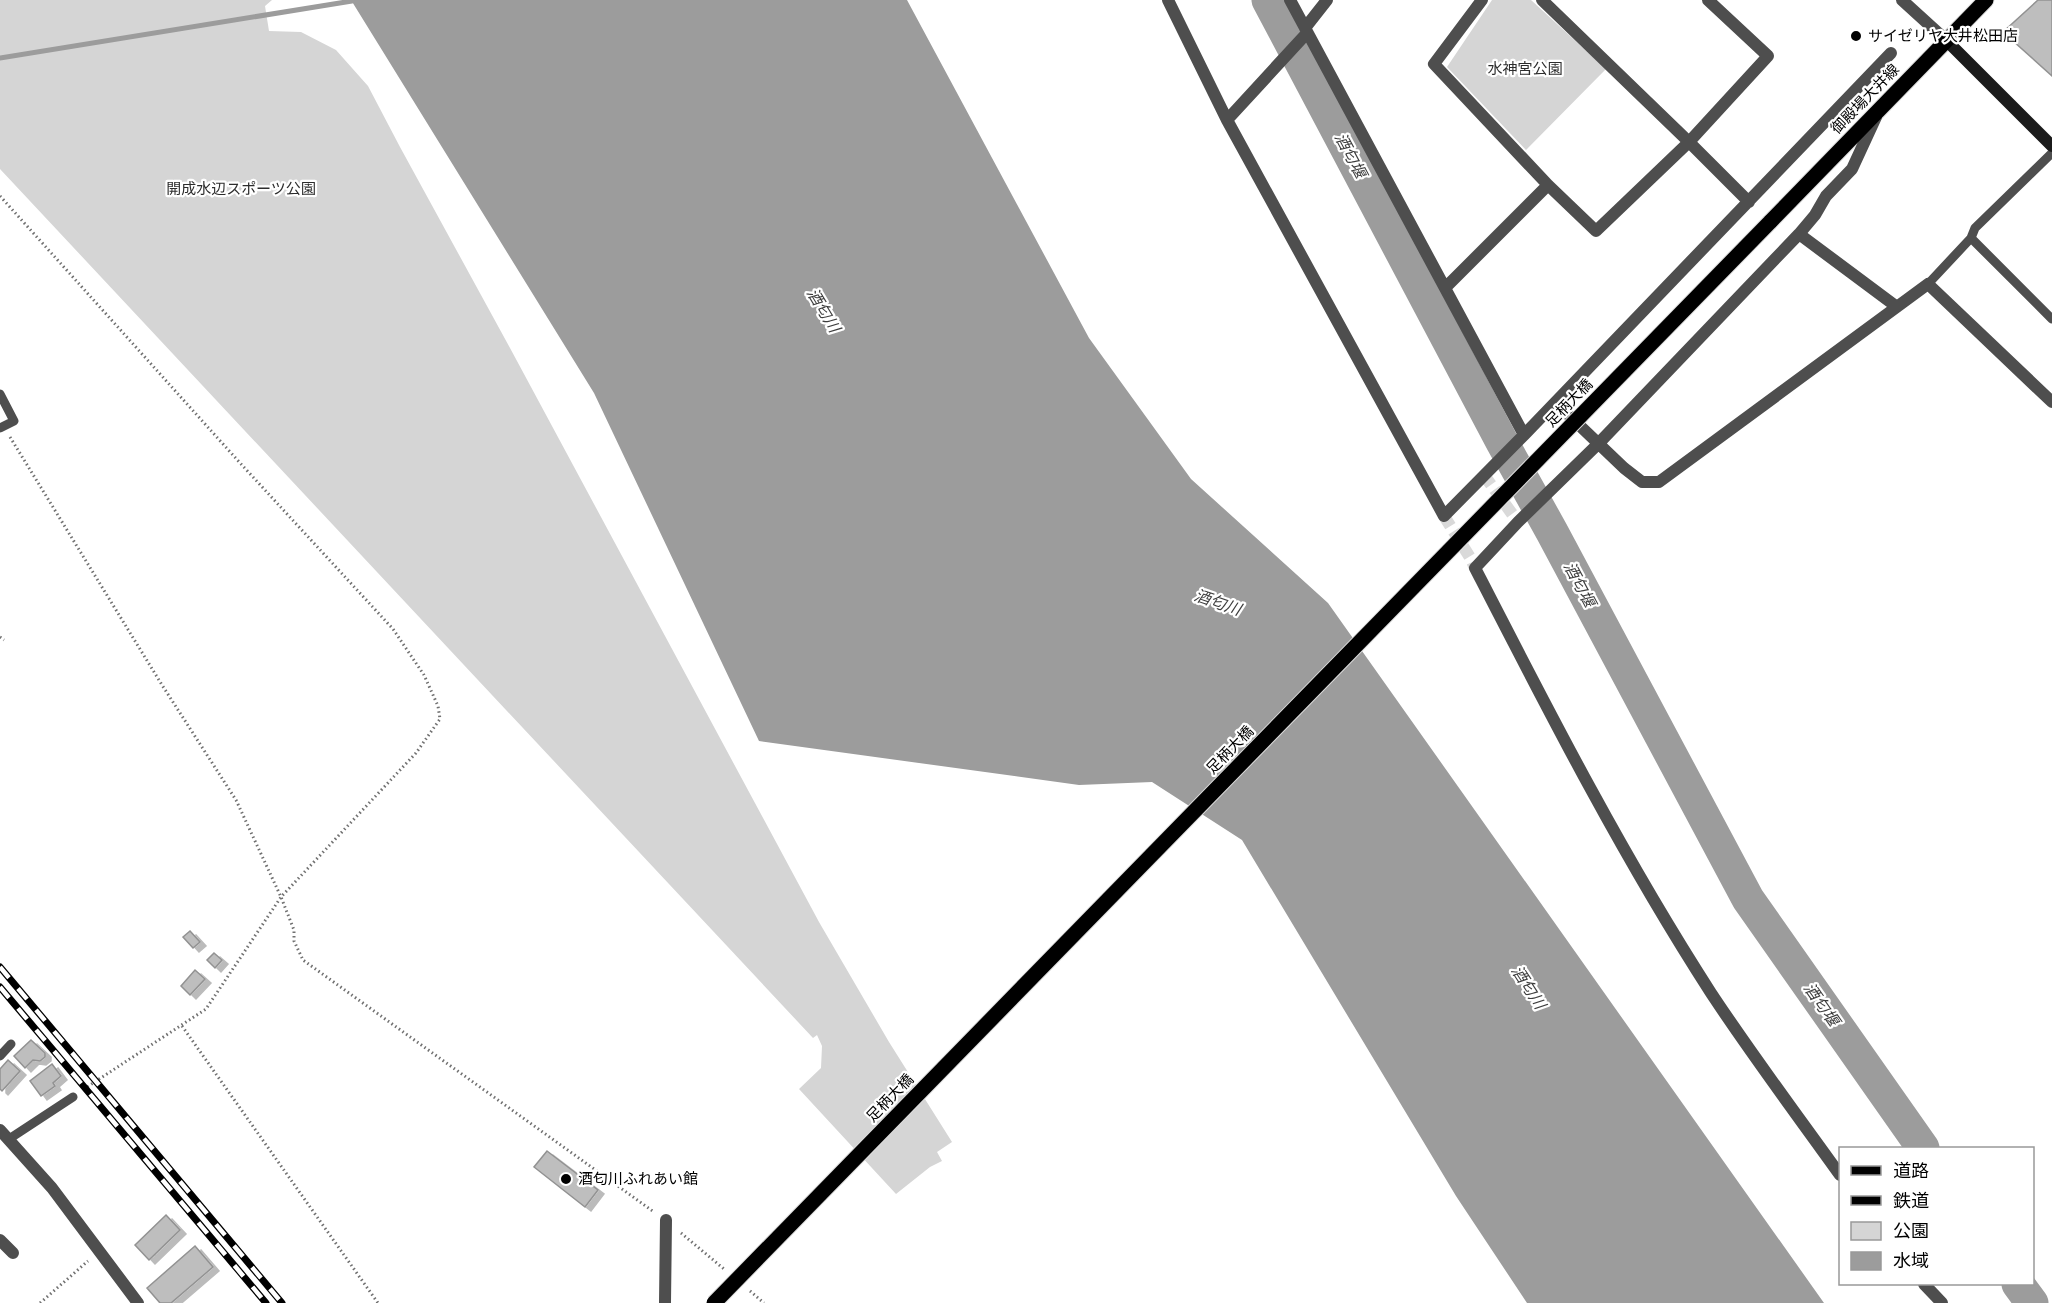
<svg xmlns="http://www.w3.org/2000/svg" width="2052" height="1303" viewBox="0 0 2052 1303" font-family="'Nunito Sans','Noto Sans JP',sans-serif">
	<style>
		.green { fill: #d5d5d5 }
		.water { fill: #9c9c9c }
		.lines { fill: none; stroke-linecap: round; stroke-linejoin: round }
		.stream { stroke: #9c9c9c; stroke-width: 5 }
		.river { stroke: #9c9c9c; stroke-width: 33 }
		.building { fill: #bebebe; stroke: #929292; stroke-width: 1.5; filter: url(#shadow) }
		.minor-tunnel { stroke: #d9d9d9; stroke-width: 12; stroke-dasharray: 12 6; stroke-linecap: butt }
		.primary-casing { stroke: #dbdbdb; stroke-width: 17 }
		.path { stroke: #707070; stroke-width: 3; stroke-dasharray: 1.5 3; stroke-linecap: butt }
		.service { stroke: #4e4e4e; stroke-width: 9 }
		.minor { stroke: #4e4e4e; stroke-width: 12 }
		.tertiary { stroke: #4e4e4e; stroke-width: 12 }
		.secondary { stroke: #1b1b1b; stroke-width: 12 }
		.primary { stroke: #000; stroke-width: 15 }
		.rail-casing { stroke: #000; stroke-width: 7 }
		.rail { stroke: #fff; stroke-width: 4.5; stroke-dasharray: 14; stroke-linecap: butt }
		.primary-bridge-casing { stroke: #dbdbdb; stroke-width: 17; stroke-linecap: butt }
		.primary-bridge { stroke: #000; stroke-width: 15 }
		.poi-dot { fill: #000; stroke: #fff; stroke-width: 2 }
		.labels { text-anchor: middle; stroke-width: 4.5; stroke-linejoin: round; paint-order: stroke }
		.poi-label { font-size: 15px; fill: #000; stroke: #fff; text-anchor: start }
		.park-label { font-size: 15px; fill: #2c2c2c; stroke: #fff }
		.street-label { font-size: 15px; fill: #000; stroke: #fff }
		.water-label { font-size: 16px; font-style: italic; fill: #3d3d3d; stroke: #fff }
	</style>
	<defs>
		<filter id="shadow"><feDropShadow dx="6" dy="4" stdDeviation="0" flood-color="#0004"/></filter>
	</defs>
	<rect width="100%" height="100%" fill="#fff"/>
	<path class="green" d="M0,0H272L265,6L269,31L301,32L336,50L368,86L400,147L510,348L819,922L889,1042L952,1142L937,1152L942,1161L930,1167L896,1194L799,1089L821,1068L822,1046L817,1035L813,1038L0,169Z
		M1492,0H1531L1606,69L1526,150L1447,67Z"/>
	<path class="water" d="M351,0H907L1089,338L1191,479L1328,603L1824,1303H1527L1456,1196L1242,840L1152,782L1079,785L759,741L594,393Z"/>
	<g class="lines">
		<path class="stream" d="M0,58L352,1"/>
		<path class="river" d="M1268,0L1502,442L1552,532L1748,899L1923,1148
			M2018,1284L2032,1303"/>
	</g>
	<path class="building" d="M2038,0H2052V76L2003,32Z
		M190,931L200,942L193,948L183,937Z
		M214,953L222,960L215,968L207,960Z
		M195,970L205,979L190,995L181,986Z
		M31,1040L45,1053V1057L40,1061L33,1060L25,1068L14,1056Z
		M8,1060L20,1071L2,1091L0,1089V1069Z
		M52,1064L61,1076L53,1083L55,1086L41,1096L30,1081Z
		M547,1151L598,1190L585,1207L534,1167Z
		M166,1215L180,1230L149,1260L135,1245Z
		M195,1246L213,1267L171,1303H160L147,1288Z"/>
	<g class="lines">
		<path class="minor-tunnel" d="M1484,475L1518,522
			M1444,516L1471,559L1475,568"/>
		<g class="primary-casing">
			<path id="primary" d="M1770,222L1986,0"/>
		</g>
		<path class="path" d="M0,196L241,464L393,629L424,675L438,706L440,719L416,753L281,897L206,1009L84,1089
			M10,437L162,685L236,800L281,897L294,930V941L303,960L654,1212
			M0,637L4,640
			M182,1026L378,1303
			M681,1233L724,1269
			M750,1291L764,1303
			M40,1303L88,1261"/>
		<path class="service" d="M1971,238L2052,319
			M1928,284L1971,238L1975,228L2052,153
			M0,394L14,421L0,428
			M0,1056L11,1044
			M9,1139L73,1097"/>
		<path class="minor" d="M1168,0L1227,120L1444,516L1524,435
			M1290,0L1524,435L1891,53
			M1482,0L1434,64L1548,185L1596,231L1689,142L1768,56L1708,0
			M1542,0L1689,142L1749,202
			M1305,28L1327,0
			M1227,120L1307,33
			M1799,234L1897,307
			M1445,288L1548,185
			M1556,403L1624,468L1642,482H1659L1928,284L2052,402
			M0,1130L52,1188L138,1303
			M1840,1175C1797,1115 1752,1055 1711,993C1623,857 1549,712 1475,568L1518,522L1598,444L1799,234L1815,215L1826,196L1852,169L1876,117
			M0,1240L13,1253
			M1924,1284L1942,1303
			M665,1303L666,1220"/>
		<path class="tertiary" d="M1902,0L1947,41"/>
		<path class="secondary" d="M1947,41L2052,146"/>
		<use href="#primary" class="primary"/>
		<g class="rail-casing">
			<path id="rail" d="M0,967L282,1303
				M0,987L266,1303"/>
		</g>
		<use href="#rail" class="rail"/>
		<g class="primary-bridge-casing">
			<path id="primary-bridge" d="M714,1303L1770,222"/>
		</g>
		<use href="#primary-bridge" class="primary-bridge"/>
	</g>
	<g class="poi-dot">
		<circle cx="1856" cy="36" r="6"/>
		<circle cx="566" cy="1179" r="6"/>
	</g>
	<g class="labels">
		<g class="poi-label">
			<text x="1868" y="41">サイゼリヤ大井松田店</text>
			<text x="578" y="1184">酒匂川ふれあい館</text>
		</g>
		<g class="park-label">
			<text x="1525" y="74">水神宮公園</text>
			<text x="241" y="194">開成水辺スポーツ公園</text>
		</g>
		<g class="street-label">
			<text transform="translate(1865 99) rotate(-46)" y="5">御殿場大井線</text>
			<text transform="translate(1569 403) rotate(-46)" y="5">足柄大橋</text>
			<text transform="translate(1230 750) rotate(-46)" y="5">足柄大橋</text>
			<text transform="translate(890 1098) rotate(-46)" y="5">足柄大橋</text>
		</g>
		<g class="water-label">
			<text transform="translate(1351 155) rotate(62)" y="6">酒匂堰</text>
			<text transform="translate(824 310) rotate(59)" y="6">酒匂川</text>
			<text transform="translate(1580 584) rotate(62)" y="6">酒匂堰</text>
			<text transform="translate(1218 602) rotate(19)" y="6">酒匂川</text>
			<text transform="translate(1529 987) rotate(57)" y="6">酒匂川</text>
			<text transform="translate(1822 1004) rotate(55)" y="6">酒匂堰</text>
		</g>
	</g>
	<rect x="1839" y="1147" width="195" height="138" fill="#ffffff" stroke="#999999" stroke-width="1.5"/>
	<rect x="1851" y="1166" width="30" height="9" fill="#000000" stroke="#999999" stroke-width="1.5"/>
	<text x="1893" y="1177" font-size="18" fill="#000000">道路</text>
	<rect x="1851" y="1196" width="30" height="9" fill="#000000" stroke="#999999" stroke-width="1.5"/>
	<text x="1893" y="1207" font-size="18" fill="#000000">鉄道</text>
	<rect x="1851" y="1222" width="30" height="18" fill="#d5d5d5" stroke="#999999" stroke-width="1.5"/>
	<text x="1893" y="1237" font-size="18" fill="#000000">公園</text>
	<rect x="1851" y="1252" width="30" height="18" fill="#9c9c9c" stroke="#999999" stroke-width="1.5"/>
	<text x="1893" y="1267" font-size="18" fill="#000000">水域</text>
</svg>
